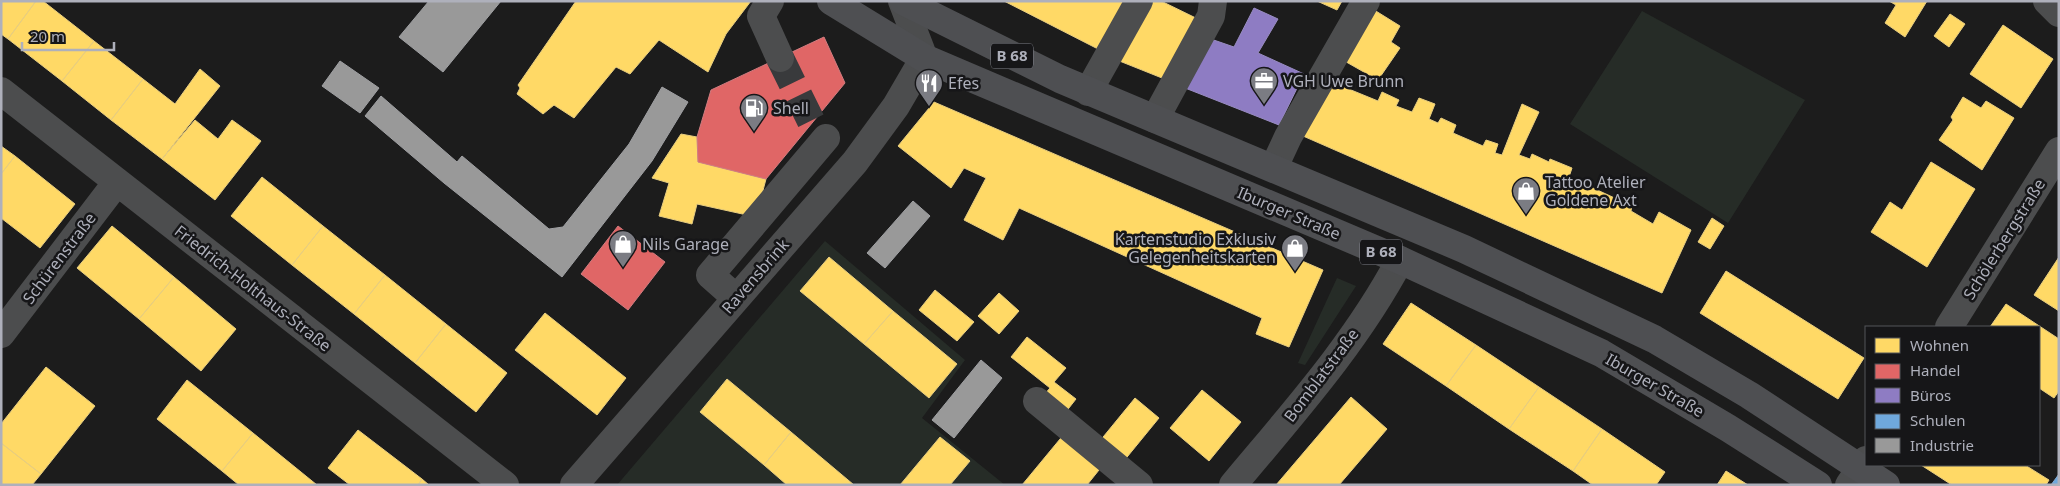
<svg xmlns="http://www.w3.org/2000/svg" width="2060" height="486" viewBox="0 0 2060 486" font-family="'Noto Sans',sans-serif">
	<style>
		.green { fill: #262c27 }
		.homes { fill: #ffd966; stroke: #e7cd80 }
		.shops { fill: #e06666; stroke: #d17c80 }
		.offices { fill: #8e7cc3; stroke: #988cc1 }
		.schools { fill: #6fa8dc; stroke: #82aad2 }
		.industry { fill: #999; stroke: #9fa0a3 }
		.lines { fill: none; stroke-linecap: round; stroke-linejoin: round }
		.minor-tunnel { stroke: #393a3c; stroke-width: 28; stroke-dasharray: 28 14; stroke-linecap: butt }
		.minor { stroke: #4c4d4e; stroke-width: 28 }
		.major { stroke: #4e4f52; stroke-width: 28 }
		.labels { text-anchor: middle; stroke-width: 5; stroke-linejoin: round; paint-order: stroke }
		.shield { fill: #161618; stroke: #80828a; stroke-width: 1 }
		.shield-label { font-size: 15px; font-weight: bold; fill: #aeb0bb }
		.poi-label { font-size: 16px; fill: #aeb0bb; stroke: #161618; text-anchor: start }
		.street-label { font-size: 16px; fill: #aeb0bb; stroke: #161618 }
	</style>
	<rect width="100%" height="100%" fill="#1c1c1c"/>
	<path class="green" d="M1642,11L1805,100L1728,223L1570,124Z
		M825,241L965,360L922,418L1005,485H617Z
		M1337,278L1356,286L1305,365L1298,363Z"/>
	<path class="homes" d="M1,1H36L8,39L1,34Z
		M36,1H43L94,41L62,81L8,39Z
		M576,1H751L726,34L708,72L659,40L630,74L616,67L574,118L554,105L543,114L517,94L520,88L518,85Z
		M1004,1H1125L1098,49Z
		M1146,1H1161L1202,21L1172,82L1117,60Z
		M1317,1H1342L1337,10Z
		M1889,1H1927L1905,37L1885,23L1896,5Z
		M1371,8L1400,26L1391,42L1400,48L1378,80L1341,59Z
		M1950,14L1965,24L1949,47L1934,36Z
		M2003,25L2053,59L2021,108L1970,74Z
		M94,41L143,79L111,120L62,81Z
		M200,69L220,86L162,159L111,120L143,79L175,104Z
		M1334,83L1378,101L1382,92L1399,100L1396,106L1412,112L1419,98L1435,104L1429,119L1438,123L1441,118L1456,125L1453,133L1483,146L1486,140L1498,144L1495,153L1502,155L1522,104L1539,112L1519,155L1530,159L1532,154L1549,162L1550,159L1572,168L1569,177L1632,206L1631,211L1653,224L1659,212L1691,230L1662,293L1303,136Z
		M1963,97L1981,108L1986,101L2014,118L1982,170L1939,140L1953,120L1951,117Z
		M934,102L1323,270L1289,347L1256,334L1262,318L1019,208L1003,240L964,220L986,178L964,168L951,188L898,146Z
		M195,120L218,139L232,120L261,141L215,200L162,159Z
		M681,134L697,137L698,162L766,179L761,198L747,215L697,204L692,224L659,216L669,183L652,178Z
		M1,146L15,156L1,174Z
		M15,156L75,204L40,248L1,218V174Z
		M1931,162L1975,189L1927,267L1871,232L1890,202L1902,210Z
		M262,177L323,226L292,265L231,216Z
		M1712,218L1724,226L1710,249L1698,242Z
		M112,226L174,277L139,319L77,268Z
		M323,226L385,275L354,314L292,265Z
		M829,257L893,311L864,344L800,291Z
		M2059,257V311L2034,295Z
		M1726,271L1864,358L1838,399L1700,313Z
		M385,275L446,324L415,363L354,314Z
		M174,277L236,329L201,371L139,319Z
		M935,290L974,322L957,341L919,310Z
		M999,293L1019,311L999,334L978,316Z
		M1411,303L1476,345L1446,386L1383,344Z
		M2006,304L2059,339V391L2054,398L2039,388V327H1990Z
		M893,311L957,364L929,398L864,344Z
		M545,313L626,378L597,415L515,350Z
		M446,324L507,373L476,412L415,363Z
		M1027,337L1066,368L1054,382L1076,399L1065,413L1043,396L1050,388L1011,357Z
		M1476,345L1539,387L1509,429L1446,386Z
		M46,367L95,406L41,474L1,443V424Z
		M727,379L791,432L764,465L700,412Z
		M187,380L253,433L222,471L157,419Z
		M1539,387L1602,429L1573,471L1509,429Z
		M1202,390L1241,422L1209,461L1170,428Z
		M1351,397L1387,429L1339,485H1276Z
		M1135,398L1159,418L1123,462L1099,442Z
		M1602,429L1665,472L1656,485H1593L1573,471Z
		M358,430L422,479L418,485H350L328,468Z
		M791,432L854,485H787L764,465Z
		M253,433L317,485H239L222,471Z
		M1065,433L1103,465L1087,485H1022Z
		M940,437L970,461L950,485H900Z
		M1,443L41,474L32,485H1Z
		M1921,465H2025L2049,480L2046,485H1952Z
		M1726,471L1748,485H1717Z
		M422,479L429,485H418Z"/>
	<path class="shops" d="M824,37L845,83L766,179L698,162L697,137L711,90Z
		M618,226L665,262L628,310L581,274Z"/>
	<path class="offices" d="M1254,8L1278,19L1258,53L1304,74L1279,125L1180,86L1205,37L1234,47Z"/>
	<path class="schools" d="M2059,474V485H2051Z"/>
	<path class="industry" d="M429,1H501L443,72L399,37Z
		M340,61L379,88L360,113L322,86Z
		M662,87L688,102L652,161L562,277L444,183L365,116L381,96L457,162L462,156L549,229L563,227L629,144Z
		M913,201L930,216L885,268L867,253Z
		M981,360L1002,378L954,438L932,420Z"/>
	<g class="lines">
		<path class="minor-tunnel" d="M780,58L812,123"/>
		<path class="minor" d="M770,1L761,16L780,58
			M2047,1L2059,13
			M1,91L505,485
			M1088,92L1139,1
			M1155,119L1211,16L1213,1
			M1274,167L1288,137L1366,1
			M736,298L710,275L826,138
			M1949,327L2059,151
			M1,334L117,182
			M1037,401L1139,485
			M574,485L855,162L896,106L924,58L902,1
			M1233,485C1293,413 1356,343 1400,260
			M1849,485L1866,460"/>
		<path class="major" d="M831,1L924,58L1400,260L1601,353L1728,428L1818,485
			M903,1L1060,79L1464,249L1654,339L1749,395L1886,485"/>
	</g>
	<defs>
		<g id="office-pin" transform="scale(1.4375)"><path d="M0 17L-7.5 6A9.5 9.5 0 1 1 7.5 6Z" fill="#7b7c83" stroke="#161618"/><path d="M-6-3h4V-5.5h4V-3h4V5H-6ZM-1-4.5V-3h2v-1.5ZM-6 0V1H6V0Z" fill="#fff"/></g>
		<g id="restaurant-pin" transform="scale(1.4375)"><path d="M0 17L-7.5 6A9.5 9.5 0 1 1 7.5 6Z" fill="#7b7c83" stroke="#161618"/><path d="M-5-6h1v4h1v-4h1v4h1v-4h1v5L-1.5 .5V6h-2V.5L-5-1ZM5-6V6H3V1.5H1.5Q1.5-4 5-6Z" fill="#fff"/></g>
		<g id="fuel-pin" transform="scale(1.4375)"><path d="M0 17L-7.5 6A9.5 9.5 0 1 1 7.5 6Z" fill="#7b7c83" stroke="#161618"/><path d="M-5.5-6h7V0h2V4h1.3V-2.5L3-4.5l.8-.8L6-3V5H2.5V1h-1V6h-7ZM-4.2-4.7v3.2H.2V-4.7Z" fill="#fff"/></g>
		<g id="shop-pin" transform="scale(1.4375)"><path d="M0 17L-7.5 6A9.5 9.5 0 1 1 7.5 6Z" fill="#7b7c83" stroke="#161618"/><path d="M-5-2.5h2.3a2.7 3.5 0 0 1 5.4 0H5L5.5 6h-11ZM-1.5-2.5h3a1.5 2.3 0 0 0-3 0Z" fill="#fff"/></g>
	</defs>
	<g fill-rule="evenodd">
		<use href="#office-pin" x="1264" y="81"/>
		<use href="#restaurant-pin" x="929" y="83"/>
		<use href="#fuel-pin" x="754" y="108"/>
		<use href="#shop-pin" x="1526" y="191"/>
		<use href="#shop-pin" x="623" y="244"/>
		<use href="#shop-pin" x="1295" y="248"/>
	</g>
	<g class="labels">
		<g class="shield">
			<rect x="991" y="43.5" width="42" height="25" rx="4"/>
			<rect x="1360" y="239.5" width="42" height="25" rx="4"/>
		</g>
		<g class="shield-label">
			<text x="1012" y="61">B 68</text>
			<text x="1381" y="257">B 68</text>
		</g>
		<g class="poi-label">
			<text x="1283" y="87">VGH Uwe Brunn</text>
			<text x="948" y="89">Efes</text>
			<text x="773" y="114">Shell</text>
			<text x="1545" y="188">Tattoo Atelier<tspan x="1545" dy="18">Goldene Axt</tspan></text>
			<text x="1276" y="245" text-anchor="end">Kartenstudio Exklusiv<tspan x="1276" dy="18">Gelegenheitskarten</tspan></text>
			<text x="642" y="250">Nils Garage</text>
		</g>
		<g class="street-label">
			<text transform="translate(1289 213) rotate(23)" y="6">Iburger Straße</text>
			<text transform="translate(2004 239) rotate(-58)" y="6">Schölerbergstraße</text>
			<text transform="translate(59 258) rotate(-53)" y="6">Schürenstraße</text>
			<text transform="translate(755 276) rotate(-49)" y="6">Ravensbrink</text>
			<text transform="translate(253 288) rotate(38)" y="6">Friedrich-Holthaus-Straße</text>
			<text transform="translate(1321 375) rotate(-53)" y="6">Bomblatstraße</text>
			<text transform="translate(1655 385) rotate(30)" y="6">Iburger Straße</text>
		</g>
	</g>
	<rect width="2060" height="486" fill="none" stroke="#aeb0bb" stroke-width="5"/>
	<rect x="1865" y="326" width="175" height="140" fill="#161618" stroke="#535459"/>
	<rect x="1875" y="338" width="25" height="15" fill="#ffd966" stroke="#535459"/>
	<text x="1910" y="351" font-size="15" fill="#aeb0bb">Wohnen</text>
	<rect x="1875" y="364" width="25" height="15" fill="#e06666" stroke="#535459"/>
	<text x="1910" y="376" font-size="15" fill="#aeb0bb">Handel</text>
	<rect x="1875" y="388" width="25" height="15" fill="#8e7cc3" stroke="#535459"/>
	<text x="1910" y="401" font-size="15" fill="#aeb0bb">Büros</text>
	<rect x="1875" y="414" width="25" height="15" fill="#6fa8dc" stroke="#535459"/>
	<text x="1910" y="426" font-size="15" fill="#aeb0bb">Schulen</text>
	<rect x="1875" y="438" width="25" height="15" fill="#999999" stroke="#535459"/>
	<text x="1910" y="451" font-size="15" fill="#aeb0bb">Industrie</text>
	<path d="M22 42v8h92v-8" fill="none" stroke="#aeb0bb" stroke-width="2.5"/>
	<text x="30" y="42" font-size="15" fill="#aeb0bb" stroke="#161618" stroke-width="4" paint-order="stroke">20 m</text>
</svg>
